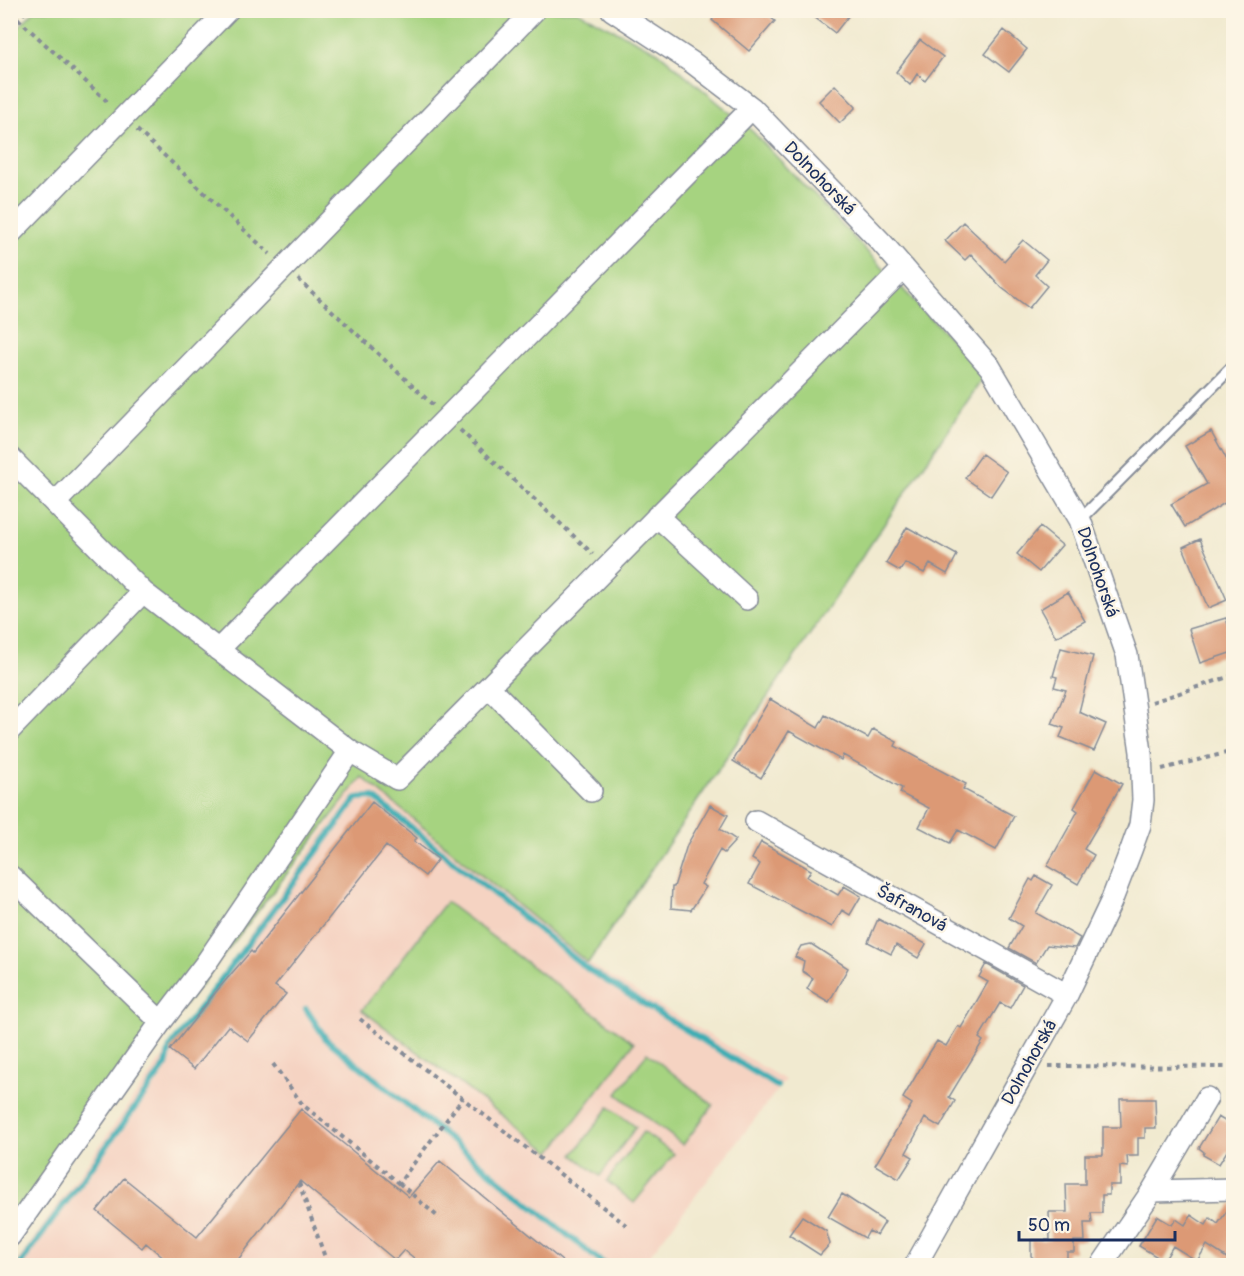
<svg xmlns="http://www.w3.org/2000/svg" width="1244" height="1276" viewBox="0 0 1244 1276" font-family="Pangolin,sans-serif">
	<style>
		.built { fill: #f5d3c2 }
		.green { fill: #a6d380; stroke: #60816f; stroke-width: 1.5 }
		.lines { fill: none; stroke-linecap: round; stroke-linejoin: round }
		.stream { stroke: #3cadb4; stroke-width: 6 }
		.building { fill: #dc9974 }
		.service-casing { stroke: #868c97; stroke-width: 14 }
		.minor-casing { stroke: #868c97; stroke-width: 24 }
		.path { stroke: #868c97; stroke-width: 4; stroke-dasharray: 4.5 4.5; stroke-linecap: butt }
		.service { stroke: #fff; stroke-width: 10 }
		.minor { stroke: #fff; stroke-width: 21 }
		.labels { text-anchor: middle; stroke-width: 5; stroke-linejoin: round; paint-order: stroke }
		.street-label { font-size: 18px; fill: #1b2f5e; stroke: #fcf5e5 }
	</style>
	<rect width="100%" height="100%" fill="#fcf5e5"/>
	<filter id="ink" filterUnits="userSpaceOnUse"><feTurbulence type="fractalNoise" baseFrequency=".0167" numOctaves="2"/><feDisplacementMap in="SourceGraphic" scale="12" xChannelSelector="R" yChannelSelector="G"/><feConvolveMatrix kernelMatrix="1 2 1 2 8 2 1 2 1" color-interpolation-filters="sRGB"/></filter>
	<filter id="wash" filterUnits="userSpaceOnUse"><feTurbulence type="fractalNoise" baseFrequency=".008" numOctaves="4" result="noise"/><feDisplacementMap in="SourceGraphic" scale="24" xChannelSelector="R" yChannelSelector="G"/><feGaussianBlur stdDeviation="1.35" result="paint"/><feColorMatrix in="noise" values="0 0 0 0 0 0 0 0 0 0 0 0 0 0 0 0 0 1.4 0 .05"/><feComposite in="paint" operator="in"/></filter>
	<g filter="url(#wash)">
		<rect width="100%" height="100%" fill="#f1ead0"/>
		<path class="built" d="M362,777L588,963L785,1080L649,1256L658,1264L14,1266Z"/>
		<path class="green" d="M35,10L577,11L658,52L753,132L985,375L588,963L362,777L11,1229L10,36Z
			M446,902L634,1043L551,1152L362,1010Z
			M647,1053L713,1105L683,1145L617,1094Z
			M609,1107L636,1127L600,1176L573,1155Z
			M643,1132L674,1154L634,1203L607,1181Z"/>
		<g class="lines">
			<path class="stream" d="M306,1009L326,1039L606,1266
				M19,1266L166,1065L170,1048L357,798L373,797L589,970L777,1086"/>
		</g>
		<g id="blocks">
			<path class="building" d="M719,10H761L775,21L749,51L712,20Z
				M805,10H853L835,33Z
				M1004,30L1027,49L1009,72L985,54Z
				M920,40L943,57L925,81L917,74L910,85L896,72Z
				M835,85L856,107L840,123L819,101Z
				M963,222L1004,261L1023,240L1047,260L1035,275L1047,286L1029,308L1002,288L971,254L965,260L945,241Z
				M1211,431L1233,471V498L1185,527L1171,504L1207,484L1185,446Z
				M982,454L1007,472L991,496L965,478Z
				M907,527L957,555L947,574L930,564L924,573L905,563L900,571L886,563Z
				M1040,527L1062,545L1039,572L1017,554Z
				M1200,539L1227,600L1208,608L1183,547Z
				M1068,592L1085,621L1056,637L1040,609Z
				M1226,618L1233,642V652L1200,663L1189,629Z
				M1061,648L1093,656L1079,712L1106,724L1094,751L1060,737L1064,728L1052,724L1066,690L1054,687L1057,677L1053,676Z
				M770,699L818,728L825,715L868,738L873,729L897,742L895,746L966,784L963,789L1014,816L996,850L958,830L950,843L919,827L929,808L900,793L902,788L843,755L841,760L789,731L761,778L733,761Z
				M1096,769L1122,784L1084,849L1094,855L1078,884L1047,866L1078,811L1074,808Z
				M372,802L417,838L414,841L438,859L425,876L386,846L275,986L286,994L248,1041L228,1026L194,1069L170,1050L219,988L251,951L253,953Z
				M710,805L728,815L720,829L736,840L724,853L720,850L701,884L706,887L691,910L671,908L672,887H674L687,845Z
				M761,842L811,870L807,877L838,895L844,886L861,896L850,915L842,910L832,927L749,884L760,864L752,859Z
				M1036,876L1052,885L1036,913L1080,938L1075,948L1047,945L1036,963L1009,948L1022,926L1009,918L1030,879L1033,881Z
				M878,919L926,944L918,958L896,945L891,954L868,942Z
				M811,944L848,968L829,1002L807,989L813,978L802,971L804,961L795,957L801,946Z
				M986,964L1023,985L1010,1008L1000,1003L979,1038L983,1041L949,1097L955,1101L940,1127L925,1118L906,1153L913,1157L899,1179L875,1165L912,1104L903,1098L928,1055L937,1041L946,1046L958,1026L961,1028L988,982L979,977Z
				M1120,1099H1155L1156,1128H1145V1138H1138V1156H1127L1128,1167L1120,1166V1185H1109V1195H1102V1213H1091L1092,1223H1084L1085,1241H1074V1252H1067V1266H1043L1031,1256V1240H1050L1049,1212H1067L1066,1184H1085V1155H1103V1127H1121Z
				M301,1109L409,1197L440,1161L568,1266H424L404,1250L395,1260L300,1181L233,1266H173L146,1243L142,1248L97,1211L124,1178L197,1237Z
				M1218,1117L1233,1126V1155L1227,1151L1219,1164L1203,1155L1204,1152L1199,1148Z
				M842,1194L885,1222L877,1235L869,1231L865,1238L828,1217Z
				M1233,1202V1262L1207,1245L1197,1261L1173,1246L1164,1261L1139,1246L1157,1216L1172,1225L1176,1219L1185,1225L1191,1215L1206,1225L1210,1218L1218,1224Z
				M802,1216L826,1231L830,1244L820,1255L789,1235Z"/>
		</g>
	</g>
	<g filter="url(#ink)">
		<use href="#blocks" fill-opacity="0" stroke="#868c97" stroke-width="1.5"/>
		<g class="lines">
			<g class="service-casing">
				<path id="service" d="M1080,520L1234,365"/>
			</g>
			<g class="minor-casing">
				<path id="minor" d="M612,10L693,63L752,108L882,243L990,367L1080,520L1127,655L1141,752L1143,800L1140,825L1131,850L1111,902L1067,995L915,1266
					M10,234L228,10
					M10,458L143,592L350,751L206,963L161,1022
					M55,503L535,10
					M657,516L747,599
					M218,650L752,108
					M489,687L591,791
					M10,730L143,592
					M350,751L397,779L904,268
					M756,821L1067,995
					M10,876L161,1022L10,1236
					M1152,1191L1234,1189
					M1101,1266L1152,1191L1207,1098"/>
			</g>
			<path class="path" d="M18,19L110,104
				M10,27L27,10
				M137,130L270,254
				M298,279L433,405
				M460,430L593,554
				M1152,702L1234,675
				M1162,769L1234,751
				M360,1019L626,1225
				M273,1064L303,1105L399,1183L463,1098
				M1049,1066L1234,1067
				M299,1183L328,1266
				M399,1183L438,1217"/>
			<use href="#service" class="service"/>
			<use href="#minor" class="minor"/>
		</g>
	</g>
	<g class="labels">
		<g class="street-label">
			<text transform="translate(820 178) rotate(46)" y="6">Dolnohorská</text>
			<text transform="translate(1098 572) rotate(71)" y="6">Dolnohorská</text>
			<text transform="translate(912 908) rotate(29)" y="6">Šafranová</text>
			<text transform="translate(1029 1062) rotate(-61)" y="6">Dolnohorská</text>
		</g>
	</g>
	<rect width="1244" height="1276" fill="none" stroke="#fcf5e5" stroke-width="36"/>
	<path d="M1019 1231v9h156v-9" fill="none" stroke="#1b2f5e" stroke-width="3"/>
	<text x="1028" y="1231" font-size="18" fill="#1b2f5e" stroke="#fcf5e5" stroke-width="4.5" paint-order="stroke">50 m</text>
</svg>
